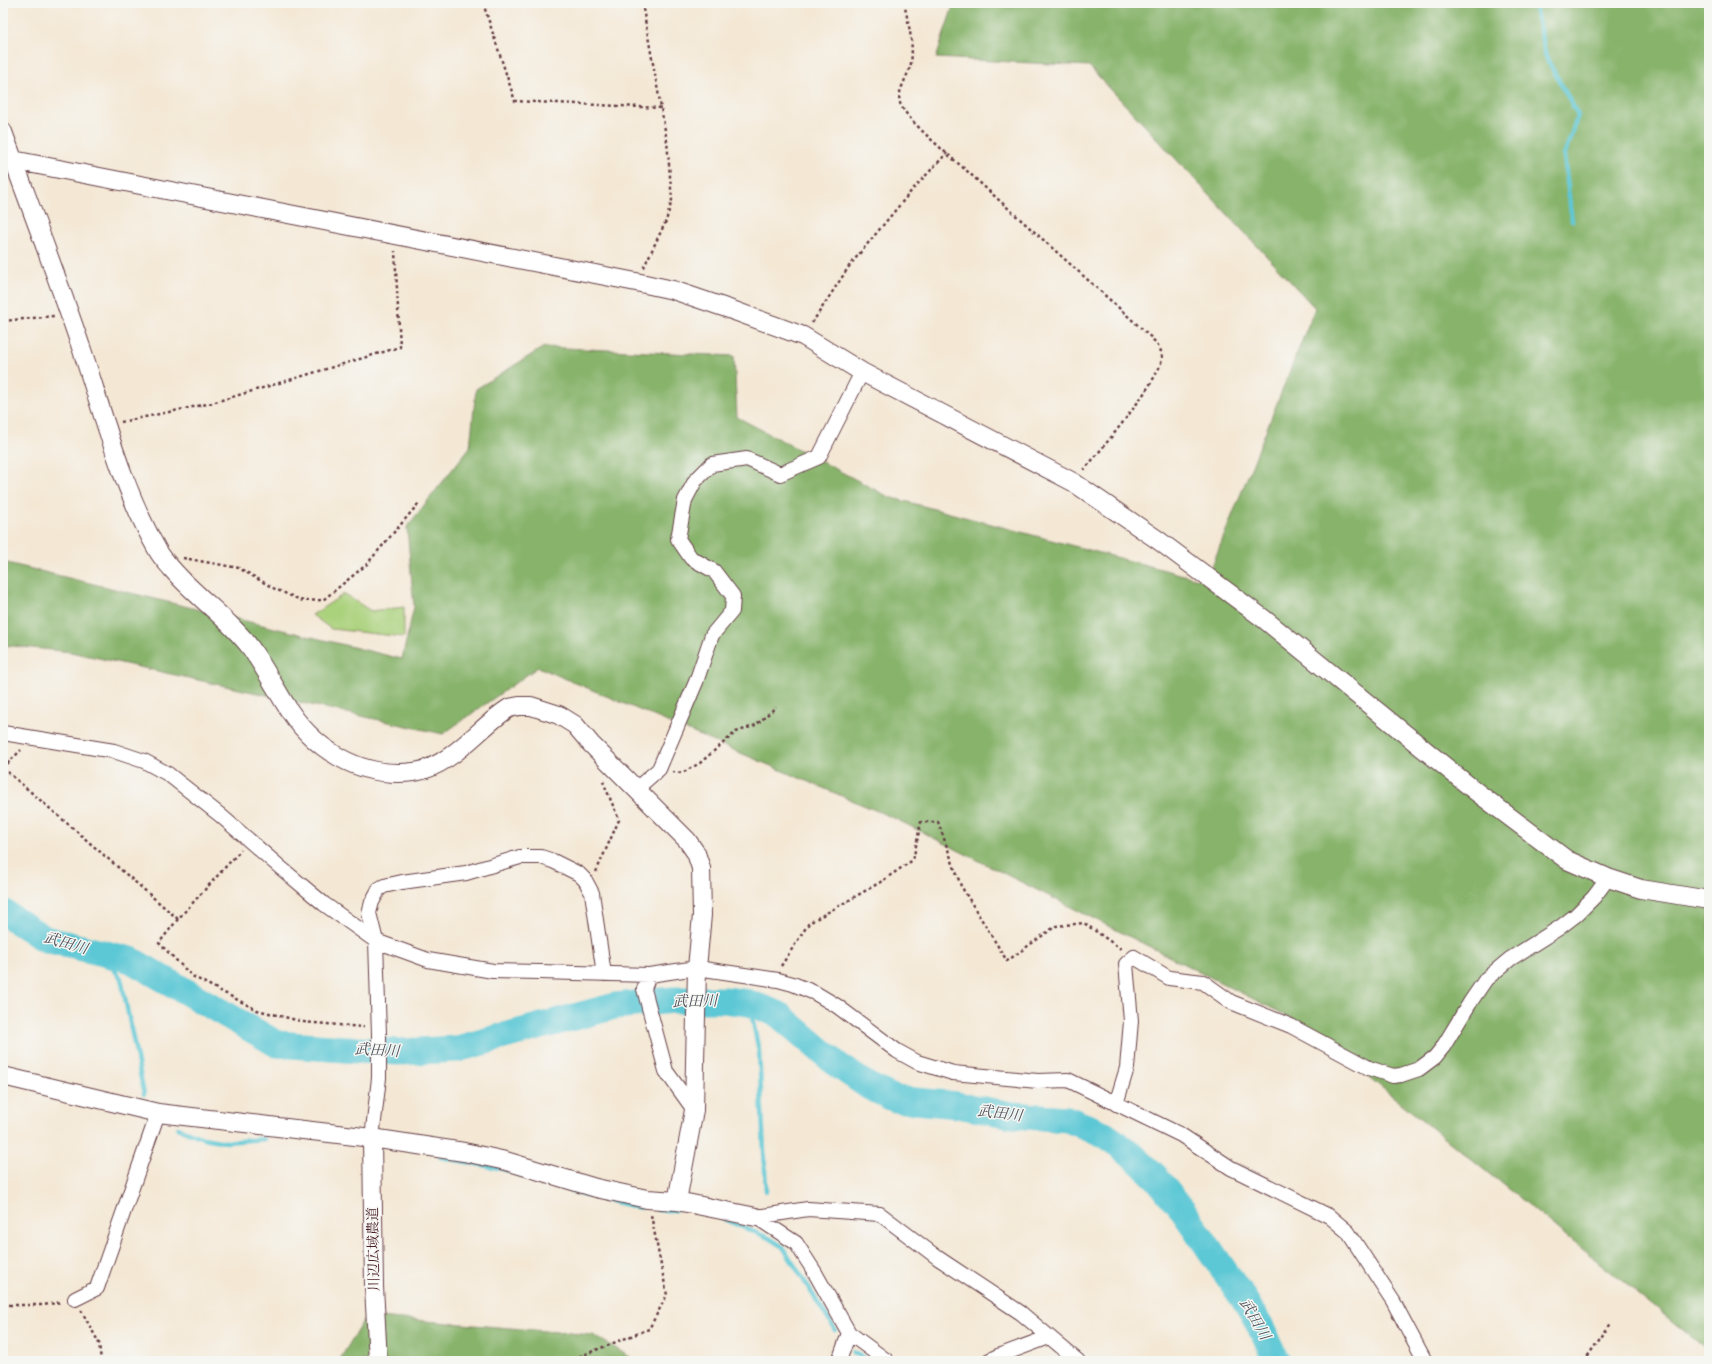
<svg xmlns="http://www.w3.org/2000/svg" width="1712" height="1364" viewBox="0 0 1712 1364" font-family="'IM FELL Great Primer','Noto Serif JP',serif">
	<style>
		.green { fill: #aad17b; stroke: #7a7853 }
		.forest { fill: #87b36b; stroke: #68694b }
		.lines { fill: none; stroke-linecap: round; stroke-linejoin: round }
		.stream { stroke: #5dc8d5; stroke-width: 4.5 }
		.river { stroke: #5dc8d5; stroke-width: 27 }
		.minor-casing { stroke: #643d44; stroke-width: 16 }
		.tertiary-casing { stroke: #643d44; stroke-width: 20 }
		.path { stroke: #643d44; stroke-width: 2.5; stroke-dasharray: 3 3; stroke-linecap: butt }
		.minor { stroke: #fff; stroke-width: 14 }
		.tertiary { stroke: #fff; stroke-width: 18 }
		.labels { text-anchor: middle; stroke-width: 3; stroke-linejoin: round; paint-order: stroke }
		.street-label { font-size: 14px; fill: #4a1f2b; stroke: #f6f6f2 }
		.water-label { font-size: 15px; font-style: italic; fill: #50525e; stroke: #f6f6f2 }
	</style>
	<rect width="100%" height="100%" fill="#f6f6f2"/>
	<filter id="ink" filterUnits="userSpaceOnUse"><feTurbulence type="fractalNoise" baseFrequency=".025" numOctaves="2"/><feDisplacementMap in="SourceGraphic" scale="8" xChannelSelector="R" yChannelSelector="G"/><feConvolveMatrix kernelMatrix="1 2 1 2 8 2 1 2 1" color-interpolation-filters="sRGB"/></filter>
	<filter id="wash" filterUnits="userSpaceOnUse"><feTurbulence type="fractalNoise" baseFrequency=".012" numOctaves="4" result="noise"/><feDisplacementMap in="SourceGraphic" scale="16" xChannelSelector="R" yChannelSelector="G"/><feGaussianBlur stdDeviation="0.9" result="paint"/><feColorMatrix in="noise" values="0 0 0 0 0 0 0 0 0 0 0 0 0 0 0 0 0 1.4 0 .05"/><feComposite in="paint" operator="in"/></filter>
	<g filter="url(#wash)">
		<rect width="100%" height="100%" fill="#f4e8d5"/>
		<path class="green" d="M344,594L371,611L404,607V637L331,629L312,615Z"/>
		<path class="forest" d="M954,3H1709V1351L1303,1024L896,819L538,667L443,734L71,652L3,645V562L402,659L414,607L407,527L470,447L476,389L544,347L734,356L737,417L889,497L1206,581L1315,308L1089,66L936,58Z
			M366,1316L593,1335L637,1361H339Z"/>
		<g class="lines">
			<path class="stream" d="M1534,3L1546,57L1578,115L1564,156L1572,221
				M99,952L121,978L144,1094
				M749,1003L759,1051L766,1191
				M178,1128L203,1138L226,1142L264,1139
				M440,1157L503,1169L583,1194L640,1208
				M658,1210H675
				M723,1219L769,1238L783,1247L835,1330
				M853,1352L869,1361"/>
			<path class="river" d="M3,912L45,939L131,960L277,1044L357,1050L401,1052L457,1049L615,1006L673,1000H724L749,1003L778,1014L839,1066L868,1086L895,1099L957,1105L1012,1115L1067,1119L1102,1133L1130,1153L1156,1177L1182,1209L1245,1301L1263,1331L1277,1361"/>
		</g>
	</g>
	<g filter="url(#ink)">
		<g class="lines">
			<g class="minor-casing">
				<path id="minor" d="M3,733L114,751L144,761L168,774L220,815L281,868L324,904L376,941L428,960L493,971L540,972L649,975L697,968L778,980L793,984L815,993L837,1006L897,1051L917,1062L953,1073L1038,1081L1068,1080L1181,1135L1231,1168L1329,1216L1348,1232L1393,1301L1425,1361
					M636,789L659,769L696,682L712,635L732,611L733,596L714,571L691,558L678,539L685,500L695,481L712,464L747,459L780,474L819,457L862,372
					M649,975L644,989L666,1071L694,1110
					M1116,1104L1127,1068L1131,1021L1126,964L1134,957L1169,978L1203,982L1231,1002L1291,1026L1369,1068L1393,1076L1401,1075L1419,1069L1435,1057L1443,1047L1471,1001L1486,979L1510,959L1559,928L1576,915L1594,897L1608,878
					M372,1138L379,1078V1034L376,941L369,913L372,902L379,889L384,886L402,882L466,873L520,857H541L553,861L579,874L585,880L592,893L604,974
					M756,1217L808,1209L880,1214L938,1258L1021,1313L1078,1361
					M756,1217L796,1243L814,1271L849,1333L887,1361
					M75,1299L97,1288L158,1113
					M839,1361L849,1333
					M988,1361L998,1356L1049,1337"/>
			</g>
			<g class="tertiary-casing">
				<path id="tertiary" d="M3,132C30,206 58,279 83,353C105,420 123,490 158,551C162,558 167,563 172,569C196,597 228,618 250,647C263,665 273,684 284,702C311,748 359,779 414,772C451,767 479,727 509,708L519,706H531L559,715L575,725L591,744L687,840L696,853L701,868L702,915L697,968L694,1110L677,1201
					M13,160L636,282L673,290L732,310L803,336L862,372L1073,482L1158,540L1264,619L1474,790L1567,860L1608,878L1641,889L1709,900
					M3,1076L158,1113L372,1138L464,1152L506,1161L596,1188L647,1199L677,1201L756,1217
					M372,1138L374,1287L378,1361"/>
			</g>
			<path class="path" d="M483,3L515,101L661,108
				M642,3L667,141L672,200L666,221L643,269
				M904,3C908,22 914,43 911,63C909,75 896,92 900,103C905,119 952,158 967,171C1025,224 1084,276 1142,329C1149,336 1161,345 1162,356C1164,376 1099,452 1084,470
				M3,321L54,316
				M812,323L850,265L913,189L947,153
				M121,422L212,403L400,347L395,251
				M183,558L239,568L275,589L303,601L323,600L366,565L419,503
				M3,768L178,919L241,850
				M3,768L21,750
				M672,772L682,773L700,763L736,732L756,725L776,707
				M596,872L619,820L602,779
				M178,919L159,943L192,976L257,1010L304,1022L364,1027
				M781,966L809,923L879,883L913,860L921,822H938L961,886L1007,961L1056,926L1084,923L1121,949
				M3,1305H43L61,1302
				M81,1310L99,1343L101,1361
				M568,1361L649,1329L667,1295L651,1215
				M1584,1361L1612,1322"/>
			<use href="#minor" class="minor"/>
			<use href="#tertiary" class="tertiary"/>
		</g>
	</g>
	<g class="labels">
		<g class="street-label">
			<text transform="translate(373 1249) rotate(-91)" y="5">川辺広域農道</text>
		</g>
		<g class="water-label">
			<text transform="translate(66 943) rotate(16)" y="5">武田川</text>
			<text transform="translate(695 1001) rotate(-1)" y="5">武田川</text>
			<text transform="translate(377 1050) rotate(3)" y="5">武田川</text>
			<text transform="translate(1000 1113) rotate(7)" y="5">武田川</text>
			<text transform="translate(1255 1319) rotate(60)" y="5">武田川</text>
		</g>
	</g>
	<rect width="1712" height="1364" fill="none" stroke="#f6f6f2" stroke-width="16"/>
</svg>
